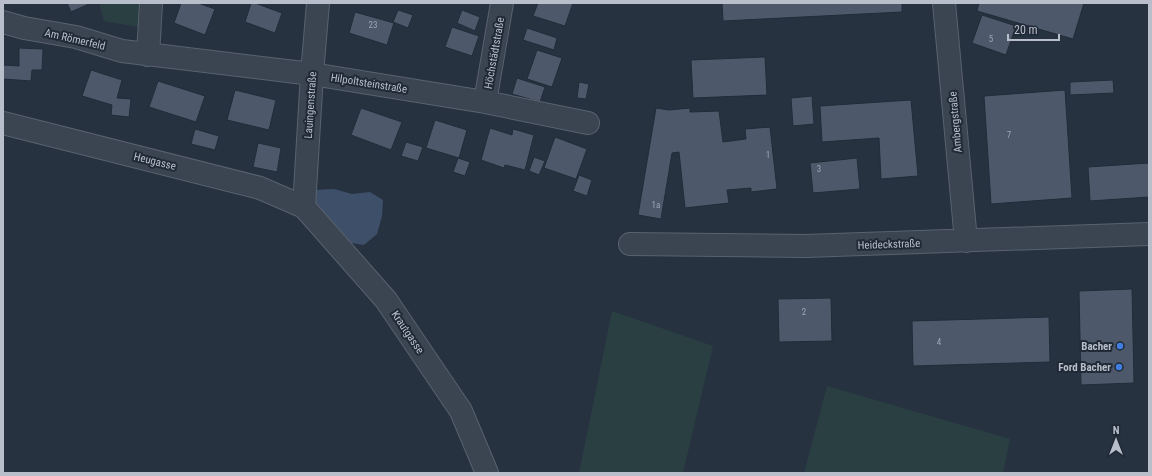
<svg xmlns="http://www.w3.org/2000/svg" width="1152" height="476" viewBox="0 0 1152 476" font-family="'Roboto Condensed',sans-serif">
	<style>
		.green { fill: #293f42 }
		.water { fill: #3e4f69 }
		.building { fill: #4d596a; stroke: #222b38 }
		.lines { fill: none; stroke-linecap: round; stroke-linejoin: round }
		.minor-casing { stroke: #59626e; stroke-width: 24 }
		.minor { stroke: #3b4451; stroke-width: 22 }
		.shop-dot { fill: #3f7fe0; stroke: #202936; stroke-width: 1.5 }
		.labels { text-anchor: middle; stroke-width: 4; stroke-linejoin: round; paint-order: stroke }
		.number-label { font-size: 9px; fill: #9da6b3 }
		.street-label { font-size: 11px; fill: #b8bfcb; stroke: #202936 }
		.poi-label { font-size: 11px; font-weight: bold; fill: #b8bfcb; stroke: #202936; text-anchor: end }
	</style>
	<rect width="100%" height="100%" fill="#273241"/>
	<path class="green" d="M99,3H139L138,27L104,21Z
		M612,311L713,346L683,473H579Z
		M827,386L1010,439L1003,473H804Z"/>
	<path class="water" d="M334,189L352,194L370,192L383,200L382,216L377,234L364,245L345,242L316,208L315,190Z"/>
	<path class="building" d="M67,3H91L71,12Z
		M181,3H198L215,9L205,35L174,23Z
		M251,3H255L282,13L275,33L245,22Z
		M538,3H573L565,26L533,16Z
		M722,3H902V12L723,21Z
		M979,3H1084L1073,39L977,11Z
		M398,10L413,15L408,28L393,22Z
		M462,10L480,17L475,31L457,23Z
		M355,12L394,23L387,45L349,33Z
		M982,15L1016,26L1006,55L972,43Z
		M452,27L479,36L472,56L445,47Z
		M527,28L557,38L554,50L523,40Z
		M19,48L43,49L42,70H32L31,81L3,79V65L19,66Z
		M537,50L562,58L552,87L527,79Z
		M765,57L767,95L693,98L691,60Z
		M91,70L122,80L117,98L131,99L129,117L111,115L112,105L82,96Z
		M517,78L545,87L540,102L512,94Z
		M1113,80L1114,93L1070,95V82Z
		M158,81L205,96L196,122L149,107Z
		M579,82L589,84L586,99L577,98Z
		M235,90L276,100L269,130L227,120Z
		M1065,90L1072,198L991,204L984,96Z
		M812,96L814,124L793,126L791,98Z
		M911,100L918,176L881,179L879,138L822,142L820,106Z
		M361,108L402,122L391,150L351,135Z
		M656,108L669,110L690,108V112L719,111L723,142L746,139L745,129L770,127L777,189L751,192V188L727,190L729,203L685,208L679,152L672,153L661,219L638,215Z
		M435,120L467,130L459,158L426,148Z
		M490,128L512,135L513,129L534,135L525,170L505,165L504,168L481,160Z
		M195,129L219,136L215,150L191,144Z
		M555,137L587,149L576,179L544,168Z
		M406,142L423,147L418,161L401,156Z
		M258,143L281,148L277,172L253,167Z
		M534,157L545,161L539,175L529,171Z
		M458,158L470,162L465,176L453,172Z
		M857,158L860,189L813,193L810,163Z
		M1149,163V197L1090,201L1088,167Z
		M579,175L592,180L587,196L573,191Z
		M1132,289L1134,383L1081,385L1079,291Z
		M831,298L832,341L779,342L778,299Z
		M1049,317L1050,362L913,366L912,321Z"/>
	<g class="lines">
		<g class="minor-casing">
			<path id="minor" d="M944,3L966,241
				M3,22L24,28L76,37L122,51L312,74L485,102L588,123
				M148,55L151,3
				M485,102L502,3
				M3,123L260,188L304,207L386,300L461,411L487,473
				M304,207L312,74L318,3
				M630,244L806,246L1149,234"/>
		</g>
		<use href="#minor" class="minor"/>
	</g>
	<g class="shop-dot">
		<circle cx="1120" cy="346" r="4"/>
		<circle cx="1119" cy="367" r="4"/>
	</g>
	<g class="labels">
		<g class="number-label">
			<text x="373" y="28">23</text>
			<text x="991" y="42">5</text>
			<text x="1009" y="138">7</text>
			<text x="768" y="158">1</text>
			<text x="819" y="172">3</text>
			<text x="656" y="208">1a</text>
			<text x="804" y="315">2</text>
			<text x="939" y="345">4</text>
		</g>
		<g class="street-label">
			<text transform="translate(75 39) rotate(13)" y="4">Am Römerfeld</text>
			<text transform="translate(494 53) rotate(-80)" y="4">Höchstädtstraße</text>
			<text transform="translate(369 83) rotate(9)" y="4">Hilpoltsteinstraße</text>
			<text transform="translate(310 105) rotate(-86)" y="4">Lauingenstraße</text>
			<text transform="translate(955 122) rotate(-95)" y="4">Ambergstraße</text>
			<text transform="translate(155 161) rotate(14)" y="4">Heugasse</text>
			<text transform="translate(889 244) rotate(-2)" y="4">Heideckstraße</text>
			<text transform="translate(408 332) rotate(56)" y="4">Krautgasse</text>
		</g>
		<g class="poi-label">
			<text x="1112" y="350">Bacher</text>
			<text x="1111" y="371">Ford Bacher</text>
		</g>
	</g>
	<rect width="1152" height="476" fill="none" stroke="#b8bfcb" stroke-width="8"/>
	<g transform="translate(1116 440)" stroke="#202936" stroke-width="3" paint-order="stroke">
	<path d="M0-3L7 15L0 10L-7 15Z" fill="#b8bfcb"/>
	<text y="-6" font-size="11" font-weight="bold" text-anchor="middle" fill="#b8bfcb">N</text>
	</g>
	<path d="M1008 34v6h51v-6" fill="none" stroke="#b8bfcb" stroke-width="2"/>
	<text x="1014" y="34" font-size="12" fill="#b8bfcb" stroke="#202936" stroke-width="3" paint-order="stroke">20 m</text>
</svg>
